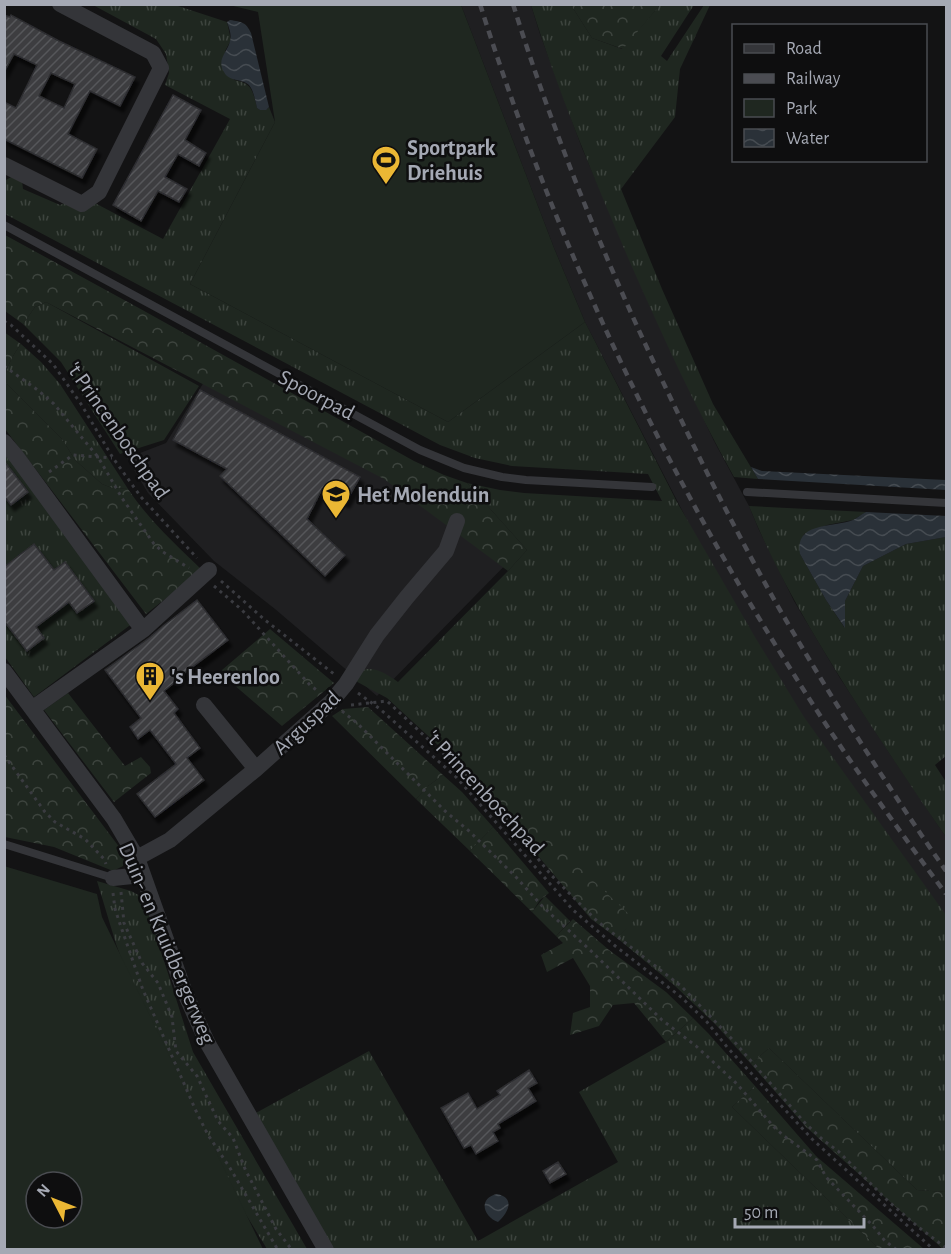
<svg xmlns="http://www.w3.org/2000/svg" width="951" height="1254" viewBox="0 0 951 1254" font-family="'Alegreya Sans',sans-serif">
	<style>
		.built { fill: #1f1f21 }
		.grass { fill: url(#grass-tufts) }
		.forest { fill: url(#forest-crowns) }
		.park { fill: #1f2720; fill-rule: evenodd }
		.water { fill: url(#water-waves) }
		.building { fill: url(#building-hatch); stroke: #2d2d30; stroke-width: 1.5; fill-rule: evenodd; filter: url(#shadow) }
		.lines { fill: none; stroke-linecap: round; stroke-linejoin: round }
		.path { stroke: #3a3b40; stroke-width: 3; stroke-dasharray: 3 4.5; stroke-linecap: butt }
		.lane { stroke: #343539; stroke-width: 8 }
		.street { stroke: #343539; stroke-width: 16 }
		.rail { stroke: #4b4c52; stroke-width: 4.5; stroke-dasharray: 8 6; stroke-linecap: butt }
		.labels { text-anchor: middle; stroke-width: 5; stroke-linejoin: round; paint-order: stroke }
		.poi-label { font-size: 22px; font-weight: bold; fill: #a5a9b4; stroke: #0e0e0f; text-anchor: start }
		.street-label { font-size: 22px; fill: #a5a9b4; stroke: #0e0e0f }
	</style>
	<defs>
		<pattern id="grass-tufts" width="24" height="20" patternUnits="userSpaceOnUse" patternTransform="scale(1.5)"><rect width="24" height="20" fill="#1f2720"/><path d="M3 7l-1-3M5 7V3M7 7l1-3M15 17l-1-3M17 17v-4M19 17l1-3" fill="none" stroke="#3d443e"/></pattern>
		<pattern id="forest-crowns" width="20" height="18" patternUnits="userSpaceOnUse" patternTransform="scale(1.5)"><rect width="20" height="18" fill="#1f2720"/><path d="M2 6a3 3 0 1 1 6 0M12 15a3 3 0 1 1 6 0" fill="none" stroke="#3d443e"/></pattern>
		<pattern id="water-waves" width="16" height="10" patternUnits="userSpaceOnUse" patternTransform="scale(1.5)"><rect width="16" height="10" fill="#2a3138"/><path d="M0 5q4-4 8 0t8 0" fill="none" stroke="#464c52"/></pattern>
		<pattern id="building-hatch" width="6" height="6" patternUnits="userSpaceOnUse" patternTransform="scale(1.5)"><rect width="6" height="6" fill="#3d3e41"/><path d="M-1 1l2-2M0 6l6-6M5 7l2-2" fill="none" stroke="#56575a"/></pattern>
		<filter id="shadow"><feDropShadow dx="3.5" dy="6" stdDeviation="1.5" flood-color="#0009"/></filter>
	</defs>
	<rect width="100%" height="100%" fill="#131314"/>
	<path class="built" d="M461,5H531L540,34L582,148L650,306L714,441L749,506L759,530L794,601L840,678L890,754L946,837V960L825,817L685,516L585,322L554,248Z
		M219,358L522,548L377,696L275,609L214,561L148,493L127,458L166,443Z"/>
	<path class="grass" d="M93,5H175L227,22L231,40L225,51L234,80C252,83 253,91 257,108L260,110H266L269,107L275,122L190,284L448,422L585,322L677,502L755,637L804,717L946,915V1192L917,1190L769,1048L751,1064L716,1025L674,985L617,938L634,920L456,751L451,757L387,698L350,678C367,662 381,670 398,682L508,571L527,550L467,483L500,490L524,493L662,501L648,474L512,466L475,458L440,445L5,214L4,179L6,180L13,176L22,181L23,189L60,205L67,202H93L163,239L230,119L165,85L169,73L166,54L156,39Z
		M531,5H571L592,38L622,49L660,5H694L661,56L667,61L704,5H710L680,69L675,117L621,189L662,289L713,404L758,479L734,477C695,407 661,333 629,260C593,176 558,92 531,5Z
		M46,302L199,386L164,440L120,454L61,362L23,324L35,307Z
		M21,344L41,362L60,384L128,489L112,488L102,484L75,460L62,439L5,382C5,368 13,355 21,344Z
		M4,452L133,623L34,697L5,657Z
		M749,506L866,512L853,520L827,525L804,534L800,554L826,600L844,627L845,601L863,566L906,544L946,537V756L935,765L946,782V837C918,797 891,756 864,715C821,648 779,580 749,506Z
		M443,775L462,792L493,827L470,851L416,799L428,786Z
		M97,881L131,891L144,898L193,1052L307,1249H267L198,1136L166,1079L116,944Z
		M545,896L570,921L556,936L532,912Z
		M693,1018L708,1033L755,1086L732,1107L879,1249H329L252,1115L369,1051L478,1241L618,1162L579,1092L666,1042Z"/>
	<path class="forest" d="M571,5H660L623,49L592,38Z
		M5,235L137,307L414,461L444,475L467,483L527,550L508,571L384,479L46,302L35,307L23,324L5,311Z
		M4,332L21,344C13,355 5,368 5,382L62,439L75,460L102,484L112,488L128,489C147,518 177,546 202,570L146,614L5,429Z
		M270,629L334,683L282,726L226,678L222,670Z
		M68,693L125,766L141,757L150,767L151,773L114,802L44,710Z
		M4,694L126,856L123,866L113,871L54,847L5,837Z
		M368,707L443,775L428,786L416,799L332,716L343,709Z
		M456,750L635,920L617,938L591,919L518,832L505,812L451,757Z
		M493,827L549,893L540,900L532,912L470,851Z
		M573,919L609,950L666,992L693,1018L666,1042L634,1003L613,1005L599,1026L570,1035L573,1013L590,1007V986L573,958L547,972L541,955L563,943L556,936Z
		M769,1048L917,1190L946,1192V1249H943L806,1127L751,1064Z
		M755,1086L816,1156L924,1249H879L732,1107Z"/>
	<path class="park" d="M229,5H461L554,248L585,322L448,422L190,284L275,122L258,12Z
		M4,866L97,894L102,917L263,1249H5ZM36,1182H72V1218H36Z"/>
	<path class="water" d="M230,20C242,22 246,22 251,33L269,107L266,110H260L257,108C255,100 254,91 249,85C241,78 229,82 224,72C216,59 228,52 230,41C232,35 229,28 227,22Z
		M751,467L762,471L946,480V490L758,479Z
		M866,512L946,516V537L906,544L863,566L845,601V628L826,600L800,554C794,521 834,528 853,520C857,518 862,514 866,512Z
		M497,1194C516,1198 508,1213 498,1222C483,1217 478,1198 497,1194Z"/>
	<path class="building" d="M4,15L10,17L11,15L59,41L135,77L120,106L90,91L68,134L97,149L82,178L4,139V102L16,108L37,65L14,54L4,72ZM51,73L75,84L64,108L39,96Z
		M173,95L201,110L185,140L206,153L199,166L178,154L165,177L187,189L179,202L158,191L141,221L113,205Z
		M200,390L360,477L346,502L322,489L307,519L345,555L325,576L220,476L227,469L173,440Z
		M4,461L28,492L11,505L4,496Z
		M34,544L54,570L65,562L94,601L77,613L69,602L36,627L44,638L27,651L4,621V567Z
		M197,600L228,640L178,678L179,679L164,691L178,709L174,713L200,748L187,758L204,780L155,817L137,794L176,764L150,730L138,739L130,727L141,718L105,670L149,638L163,626Z
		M529,1070L537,1083L528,1088L536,1101L498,1124L500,1128L493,1132L498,1141L476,1154L471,1145L464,1148L441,1108L468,1093L477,1109L500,1095L497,1091Z
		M558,1162L566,1174L550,1183L543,1171Z"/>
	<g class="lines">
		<path class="path" d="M4,321L11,325L53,364L81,404L113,458L141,497L197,558
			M4,366L39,391L54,404L98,457L122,498L154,544L163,552L189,568
			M49,472L73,455L112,458
			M221,581L265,620L334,674
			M214,586L242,610L310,685L319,692
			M358,693L380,709L456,777L573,910L614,945L681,997L707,1022L727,1047L812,1139L934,1250
			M351,705L387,701L460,769L502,813L515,830L551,875L597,921L681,986L731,1038L805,1123L823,1140L838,1151L888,1201L917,1226L946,1248
			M342,711L358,724L445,811L469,831L515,876L543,907L590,950L662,1020L696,1046L737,1084L774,1127L784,1136L817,1160L826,1177L873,1226L885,1241L897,1250
			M4,755L45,812L55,822L85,839L104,859L106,864
			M121,892L124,923L142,963L158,983L172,1017L176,1051L197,1076L218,1121L233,1138L245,1169L276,1229L292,1250
			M113,893L115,909L120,924L143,990L196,1111L208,1135L230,1168L278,1250"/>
		<path class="lane" d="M4,225L420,450L464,468L502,477L526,480L652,487
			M747,492L946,503
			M4,844L113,878"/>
		<path class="street" d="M4,165L82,204L99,192L161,68L153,53L60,4
			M4,442L16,456L143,630
			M4,671L114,819L137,858L185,993L207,1042L326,1250
			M204,705L256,769
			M33,708L143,630L209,570
			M137,858L170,840L256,769L331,702L346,684L377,635L407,597L446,551L457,521
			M113,878L142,875"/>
		<path class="rail" d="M480,4C554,240 661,465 793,673C840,749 893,822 946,894
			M513,4C550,123 596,238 648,350C688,436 730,521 776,603C829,695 886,784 946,871"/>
	</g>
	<defs>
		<g id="stadium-pin" transform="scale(1.5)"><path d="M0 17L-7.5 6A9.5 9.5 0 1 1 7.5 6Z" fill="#ebb734" stroke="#0e0e0f"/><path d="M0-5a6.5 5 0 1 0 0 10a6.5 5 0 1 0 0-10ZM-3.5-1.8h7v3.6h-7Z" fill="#111"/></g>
		<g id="school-pin" transform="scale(1.5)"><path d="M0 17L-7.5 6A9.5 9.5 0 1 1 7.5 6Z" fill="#ebb734" stroke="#0e0e0f"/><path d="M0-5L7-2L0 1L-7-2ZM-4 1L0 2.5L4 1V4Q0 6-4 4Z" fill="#111"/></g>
		<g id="building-pin" transform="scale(1.5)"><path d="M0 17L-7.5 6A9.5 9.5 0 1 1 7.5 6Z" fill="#ebb734" stroke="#0e0e0f"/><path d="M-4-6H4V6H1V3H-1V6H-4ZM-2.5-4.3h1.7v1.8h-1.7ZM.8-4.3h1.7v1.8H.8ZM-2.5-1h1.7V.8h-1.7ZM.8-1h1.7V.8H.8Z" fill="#111"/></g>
	</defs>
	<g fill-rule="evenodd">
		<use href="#stadium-pin" x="386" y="160"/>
		<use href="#school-pin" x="336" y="494"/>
		<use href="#building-pin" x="150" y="676"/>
	</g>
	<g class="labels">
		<g class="poi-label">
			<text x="407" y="155">Sportpark<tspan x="407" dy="25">Driehuis</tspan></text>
			<text x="357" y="502">Het Molenduin</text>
			<text x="171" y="684">'s Heerenloo</text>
		</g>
		<g class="street-label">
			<text transform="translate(317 394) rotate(28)" y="8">Spoorpad</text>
			<text transform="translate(119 430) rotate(55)" y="8">'t Princenboschpad</text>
			<text transform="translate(306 722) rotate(-43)" y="8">Arguspad</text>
			<text transform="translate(486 792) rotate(47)" y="8">'t Princenboschpad</text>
			<text transform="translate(168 943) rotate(67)" y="8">Duin- en Kruidbergerweg</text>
		</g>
	</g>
	<rect width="951" height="1254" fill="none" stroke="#a5a9b4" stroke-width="12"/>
	<rect x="732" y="24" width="195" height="138" fill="#0e0e0f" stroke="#4a4c51" stroke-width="1.5"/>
	<rect x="744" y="44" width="30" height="9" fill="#343539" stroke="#4a4c51" stroke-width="1.5"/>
	<text x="786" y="54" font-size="18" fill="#a5a9b4">Road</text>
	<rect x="744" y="74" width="30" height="9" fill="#4b4c52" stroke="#4a4c51" stroke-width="1.5"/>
	<text x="786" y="84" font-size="18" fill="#a5a9b4">Railway</text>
	<rect x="744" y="99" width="30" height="18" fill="#1f2720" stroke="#4a4c51" stroke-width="1.5"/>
	<text x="786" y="114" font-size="18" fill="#a5a9b4">Park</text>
	<rect x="744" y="129" width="30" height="18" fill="url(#water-waves)" stroke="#4a4c51" stroke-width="1.5"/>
	<text x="786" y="144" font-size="18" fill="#a5a9b4">Water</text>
	<g transform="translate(54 1200) rotate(312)"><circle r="28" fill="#0e0e0f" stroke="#4a4c51" stroke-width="1.5"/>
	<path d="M0-4.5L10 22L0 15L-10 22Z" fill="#ebb734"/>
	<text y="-9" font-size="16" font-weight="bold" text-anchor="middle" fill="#a5a9b4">N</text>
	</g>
	<path d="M735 1218v9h129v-9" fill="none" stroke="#a5a9b4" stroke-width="3"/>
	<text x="744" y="1218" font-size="18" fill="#a5a9b4" stroke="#0e0e0f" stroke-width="4.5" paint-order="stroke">50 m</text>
</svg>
